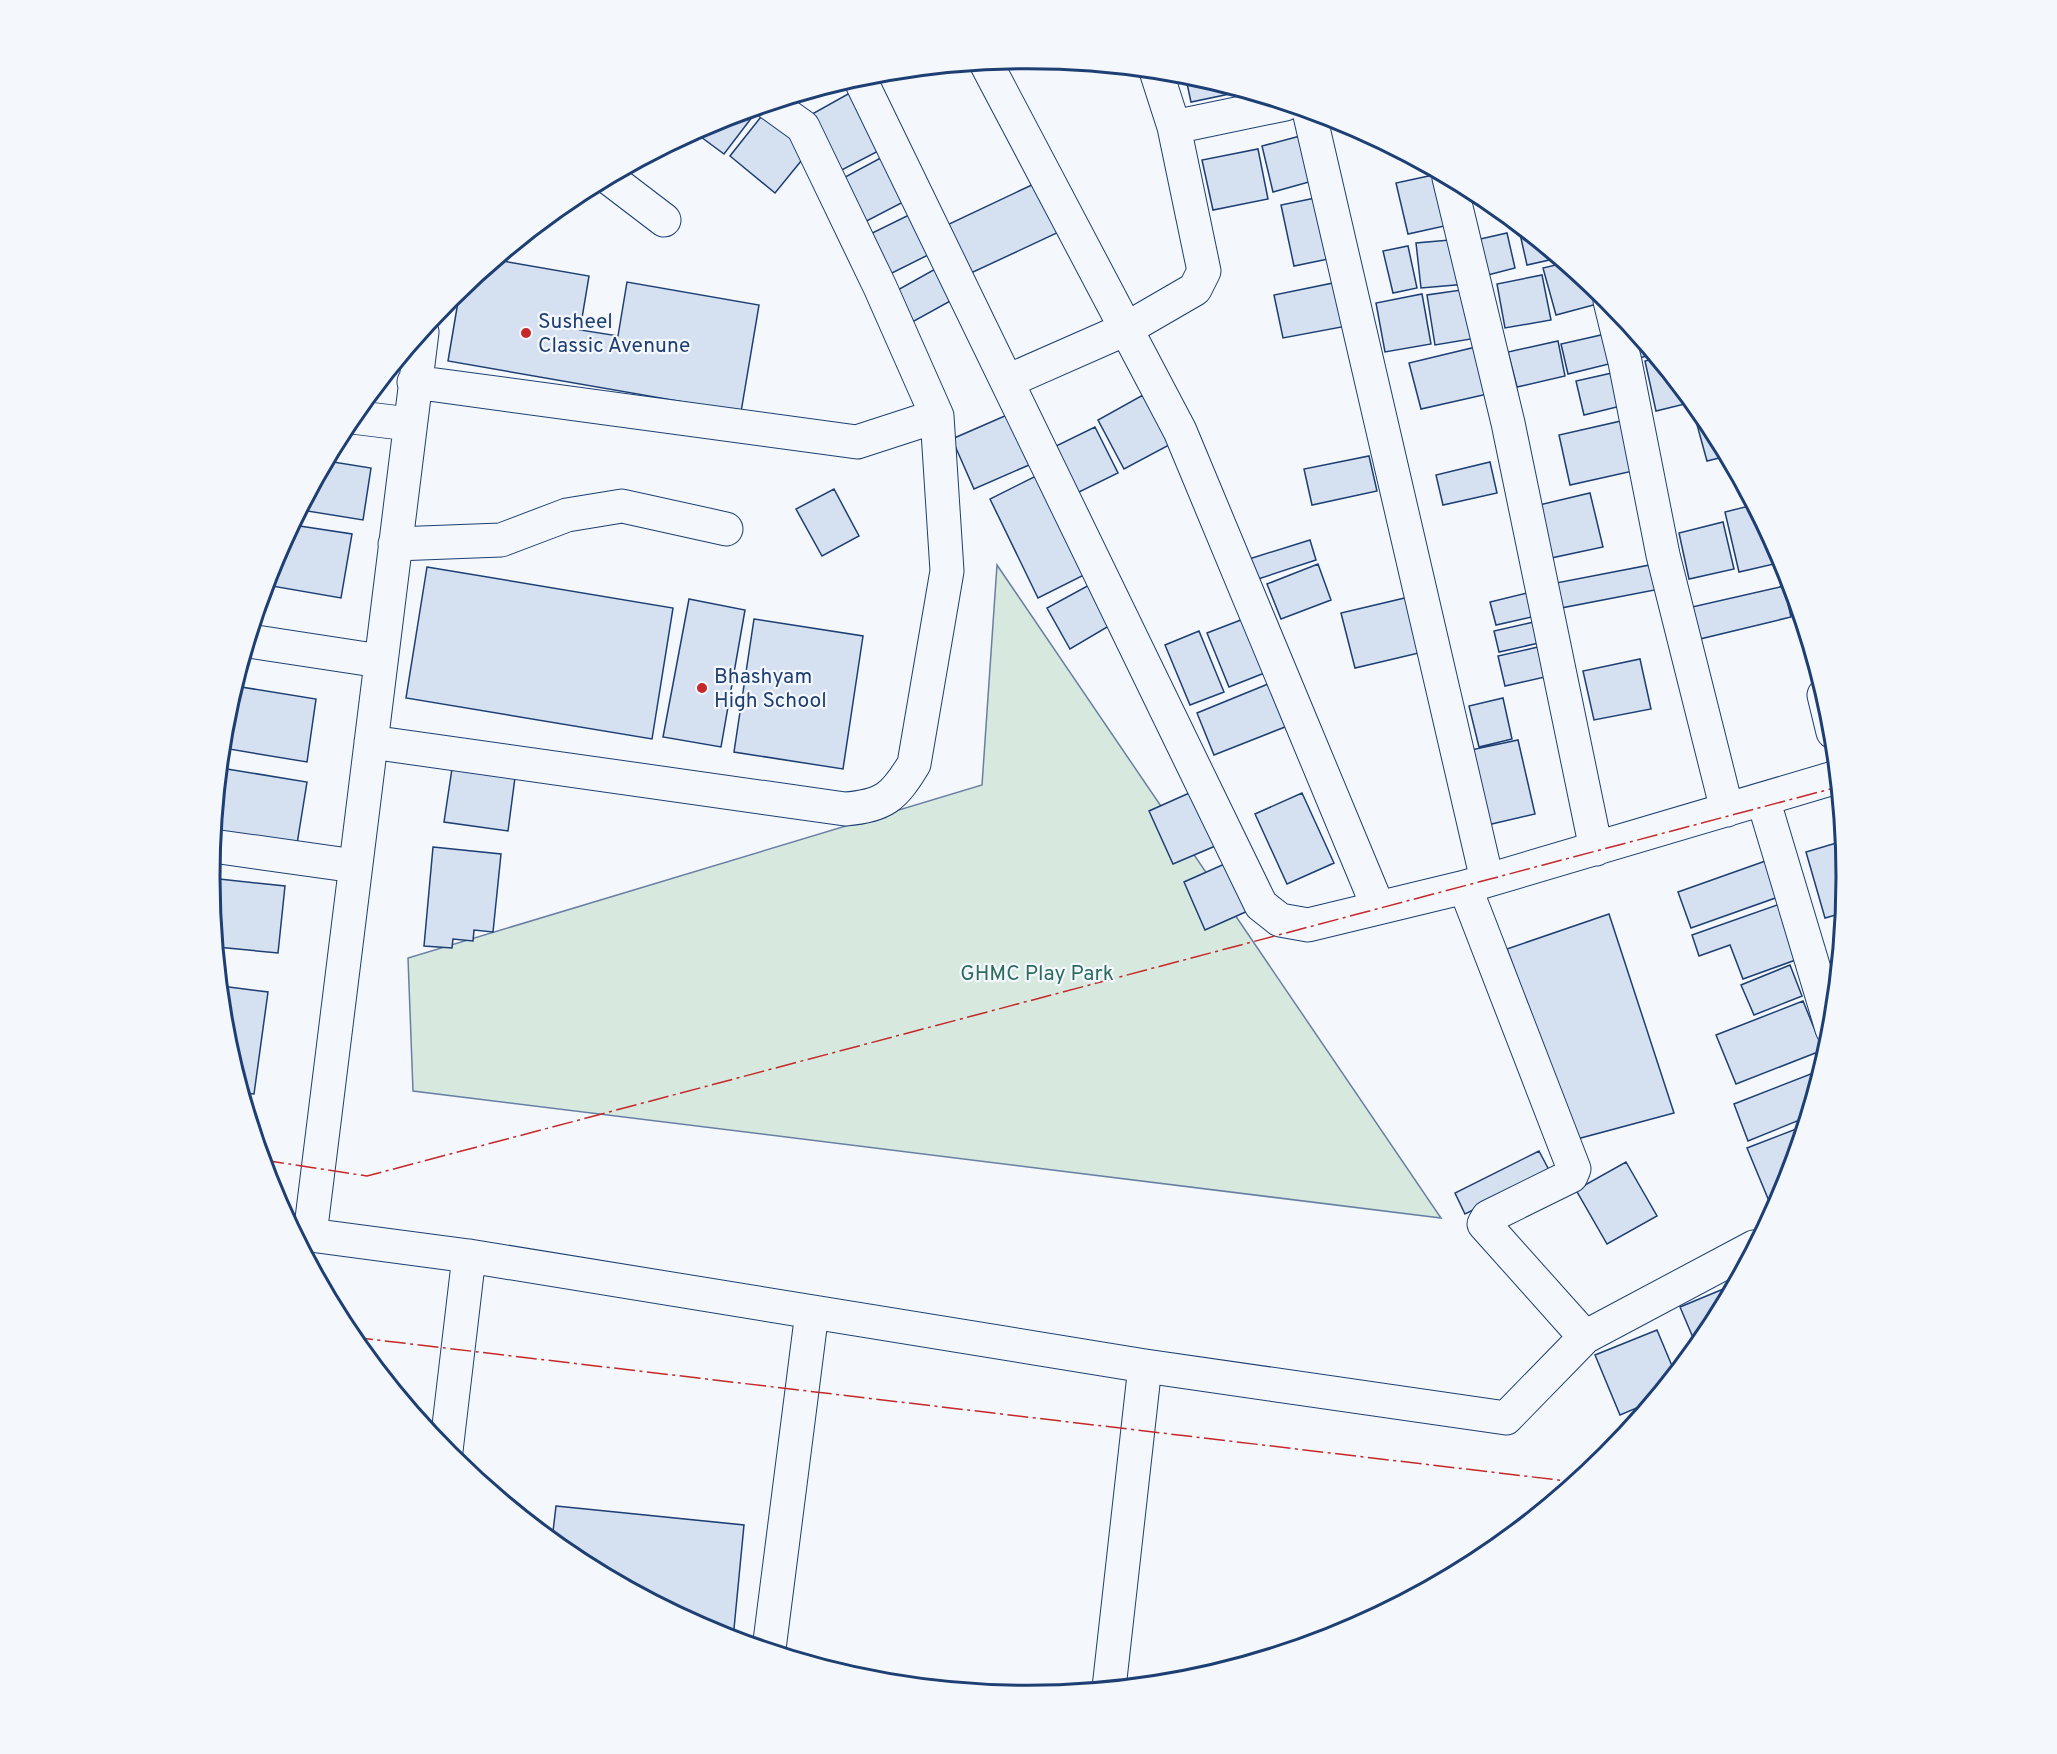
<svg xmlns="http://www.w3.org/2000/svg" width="2057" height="1754" viewBox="0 0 2057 1754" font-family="Overpass,sans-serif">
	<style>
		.green { fill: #d7e8df; stroke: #687fa3; stroke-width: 1.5 }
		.building { fill: #d5e0f0; stroke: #1d3f73; stroke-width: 1.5 }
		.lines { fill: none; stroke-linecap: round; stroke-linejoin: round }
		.minor-casing { stroke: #1d3f73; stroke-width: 35 }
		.minor { stroke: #f4f7fb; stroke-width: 33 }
		.power { stroke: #c62828; stroke-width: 1.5; stroke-dasharray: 21 4.5 3 4.5; stroke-linecap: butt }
		.poi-dot { fill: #c62828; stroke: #f4f7fb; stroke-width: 2 }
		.labels { text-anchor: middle; stroke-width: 4.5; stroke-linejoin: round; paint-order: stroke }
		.poi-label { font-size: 21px; fill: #1d3f73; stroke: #f4f7fb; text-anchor: start }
		.park-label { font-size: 21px; fill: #2c6c60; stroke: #f4f7fb }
		.rim { fill: none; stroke: #1d3f73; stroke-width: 3 }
	</style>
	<rect width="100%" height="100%" fill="#f4f7fb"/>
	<path class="green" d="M997,565L1441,1218L413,1091L408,958L982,785Z"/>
	<path class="building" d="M1185,74H1189L1244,91L1191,102Z
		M857,89L888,146L836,173L805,118Z
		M759,108L724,154L701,137L716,121Z
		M764,113L810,150L775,193L730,156Z
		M1304,135L1316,180L1273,192L1262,146Z
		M1258,149L1268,199L1213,210L1202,160Z
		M888,154L911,198L857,226L834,183Z
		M1438,174L1449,225L1408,234L1396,183Z
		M1036,183L1059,232L971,273L947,225Z
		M1325,196L1338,257L1294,266L1281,205Z
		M913,213L932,253L882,278L862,238Z
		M1518,225L1558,258L1527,265Z
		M1507,233L1515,268L1476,278L1467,242Z
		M1461,239L1467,284L1421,288L1416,243Z
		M1408,246L1417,288L1393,293L1383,251Z
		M497,260L589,276L580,330L618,336L627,282L759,305L741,412L448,361L460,290Z
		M1564,263L1598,291L1601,303L1556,315L1543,268Z
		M937,268L954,299L905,326L887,296Z
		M1542,275L1551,320L1505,328L1497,284Z
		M1338,282L1347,326L1283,338L1274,295Z
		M1468,289L1477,338L1435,345L1427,295Z
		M1422,294L1431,344L1385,352L1376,303Z
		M1624,318L1653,354L1636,359Z
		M1610,333L1617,362L1568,374L1561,344Z
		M1558,341L1565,376L1517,387L1508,352Z
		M1480,346L1492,393L1421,409L1409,363Z
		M1657,358L1688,396L1689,403L1656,411L1645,361Z
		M1621,371L1629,404L1584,415L1576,381Z
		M1143,395L1171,444L1124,469L1098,420Z
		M1007,415L1029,465L974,489L952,439Z
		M1706,418L1709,423L1727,456L1707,461L1696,421Z
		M1621,421L1633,471L1570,485L1559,435Z
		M1095,427L1118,473L1077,493L1054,447Z
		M1369,456L1377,491L1312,505L1304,469Z
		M327,461L371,468L363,520L301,510Z
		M1490,462L1497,493L1443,505L1436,475Z
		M1040,474L1088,573L1038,598L990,499Z
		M834,489L859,536L822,556L796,509Z
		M1590,493L1603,547L1551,558L1539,505Z
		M1753,505L1766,529L1774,564L1739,572L1725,512Z
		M1723,522L1734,569L1689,579L1679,533Z
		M293,525L352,534L341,598L266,585L272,563Z
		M1310,540L1316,560L1255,580L1249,559Z
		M1318,564L1331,600L1281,619L1267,584Z
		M1655,564L1660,589L1561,608L1556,583Z
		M427,567L673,608L652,739L406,698Z
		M1091,584L1114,623L1070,649L1047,608Z
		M1784,586L1791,617L1700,639L1692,607Z
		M1531,592L1536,616L1496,625L1490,602Z
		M1409,597L1423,652L1355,668L1341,613Z
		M689,599L745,610L721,747L663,737Z
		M1246,618L1267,672L1229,687L1207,633Z
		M754,619L863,636L843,769L734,752Z
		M1534,622L1539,643L1499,652L1494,631Z
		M1199,631L1224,692L1190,705L1165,645Z
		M1538,647L1545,677L1505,686L1498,656Z
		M1640,659L1651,709L1594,720L1583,671Z
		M1273,682L1290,725L1214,755L1197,713Z
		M235,686L316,699L307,762L223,748L226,717Z
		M1503,698L1512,739L1479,747L1469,706Z
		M1518,740L1535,814L1483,826L1466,751Z
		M453,762L516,770L508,831L444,822Z
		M221,768L307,782L297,844L215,830Z
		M1196,790L1220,844L1173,864L1149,811Z
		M1302,793L1334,863L1287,884L1255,814Z
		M1843,841L1847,877L1843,913L1825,918L1806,852Z
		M433,847L501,854L493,932L474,930L473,941L453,939L452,948L424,946Z
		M1771,859L1784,895L1691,928L1678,892Z
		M1229,862L1250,910L1205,930L1184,882Z
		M210,878L285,886L278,953L217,947Z
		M1780,904L1801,958L1743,979L1730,945L1699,956L1692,935Z
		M1609,914L1674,1113L1577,1139L1507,949Z
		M1839,963L1836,991L1826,967Z
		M1790,965L1802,996L1754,1015L1741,985Z
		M221,986L268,992L254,1094L243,1093L226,1036Z
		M1803,1001L1823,1050L1736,1084L1716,1035Z
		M1821,1070L1807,1117L1748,1141L1734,1104Z
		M1804,1126L1785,1191L1782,1196L1769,1201L1747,1148Z
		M1539,1151L1550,1172L1465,1214L1455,1193Z
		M1626,1162L1657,1216L1607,1244L1576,1190Z
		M1733,1285L1709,1332L1697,1347L1680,1307Z
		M1657,1330L1675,1373L1651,1402L1620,1415L1595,1355Z
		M556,1506L744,1525L733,1639L715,1633L573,1557L552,1540Z"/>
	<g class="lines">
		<g class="minor-casing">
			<path id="minor" d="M986,63L1180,431L1378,907
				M859,77L1261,905L1280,920L1308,925L1465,887L1837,777
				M1309,111L1487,880
				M1174,127L1285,104
				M609,178L664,220
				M1449,178L1508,423L1596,849
				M1610,301L1625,362L1663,555L1727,810
				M1008,381L1126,329L1195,289L1204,271L1174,127L1156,71
				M414,382L857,442L937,416
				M352,417L409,424
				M395,544L501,540L567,515L622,506L726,529
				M249,641L380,661
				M1824,695L1833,732
				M371,742L845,809C884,806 894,797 914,764L947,571L937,416L880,287L803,127L771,104
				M1763,799L1832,1029
				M213,846L355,866
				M1465,887L1574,1169L1571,1176L1488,1217L1484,1224L1585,1337
				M295,1233L469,1256L1145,1366L1506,1418L1585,1337L1754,1247
				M310,1235L422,332
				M446,1451L469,1256
				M769,1649L812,1312
				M1109,1688L1145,1366"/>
		</g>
		<use href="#minor" class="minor"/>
		<path class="power" d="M263,1160L367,1176L1838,787
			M352,1337L1575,1482"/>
	</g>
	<g class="poi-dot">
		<circle cx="526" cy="333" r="6"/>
		<circle cx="702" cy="688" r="6"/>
	</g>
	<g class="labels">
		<g class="poi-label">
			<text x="538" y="328">Susheel<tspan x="538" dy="24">Classic Avenune</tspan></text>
			<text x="714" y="683">Bhashyam<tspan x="714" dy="24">High School</tspan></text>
		</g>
		<g class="park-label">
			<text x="1037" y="980">GHMC Play Park</text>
		</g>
	</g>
	<path d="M0 0H2057V1754H0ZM220 877a808 808 0 1 1 1616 0a808 808 0 1 1-1616 0Z" fill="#f4f7fb" fill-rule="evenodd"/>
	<path class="rim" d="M220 877a808 808 0 1 1 1616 0a808 808 0 1 1-1616 0Z"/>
</svg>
